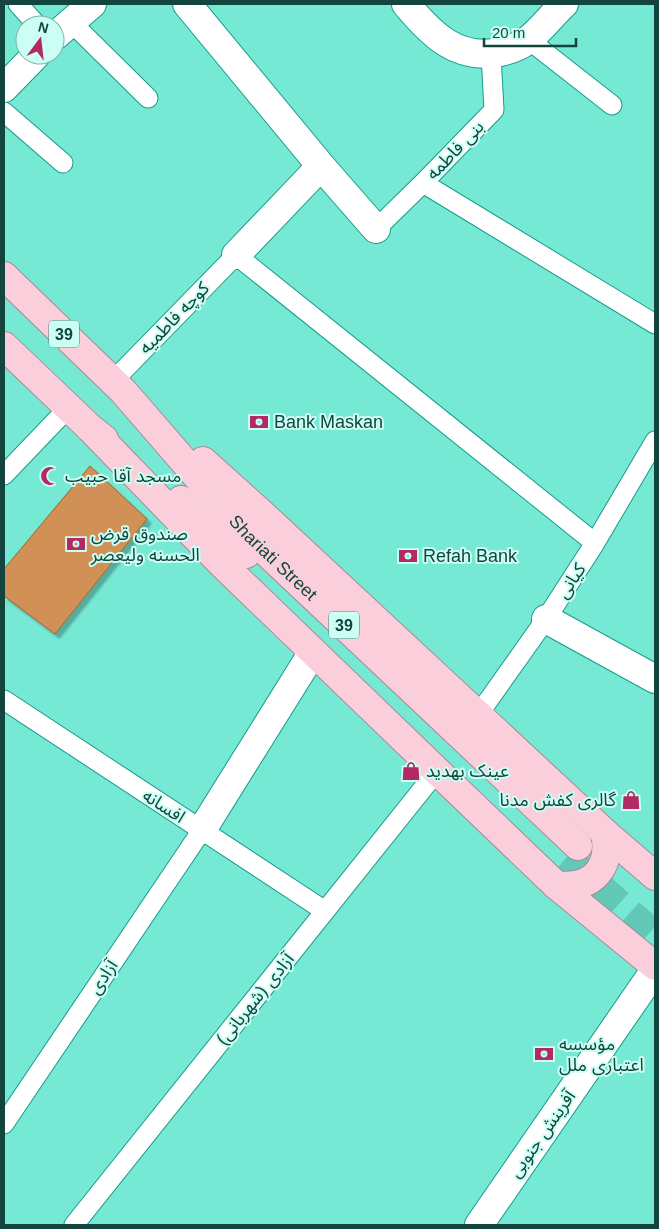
<svg xmlns="http://www.w3.org/2000/svg" width="659" height="1229" viewBox="0 0 659 1229" font-family="Helvetica,'Noto Sans Arabic',sans-serif">
	<style>
		.building { fill: #d19056; stroke: #a26428; filter: url(#shadow) }
		.lines { fill: none; stroke-linecap: round; stroke-linejoin: round }
		.primary-tunnel { stroke: #62c8b7; stroke-width: 28; stroke-dasharray: 28 14; stroke-linecap: butt }
		.lane-casing { stroke: #159c8b; stroke-width: 21 }
		.street-casing { stroke: #159c8b; stroke-width: 30 }
		.secondary-casing { stroke: #159c8b; stroke-width: 30 }
		.primary-casing { stroke: #a78a94; stroke-width: 30 }
		.lane { stroke: #fff; stroke-width: 19 }
		.street { stroke: #fff; stroke-width: 28 }
		.secondary { stroke: #fff; stroke-width: 28 }
		.primary { stroke: #facfdb; stroke-width: 28 }
		.labels { text-anchor: middle; stroke-width: 4; stroke-linejoin: round; paint-order: stroke }
		.shield { fill: #cbfff4; stroke: #4a7d75; stroke-width: 1 }
		.shield-label { font-size: 16px; font-weight: bold; fill: #13453e }
		.street-label { font-size: 18px; fill: #13453e; stroke: #cbfff4 }
		.poi-label { font-size: 18px; fill: #13453e; stroke: #cbfff4; text-anchor: start }
	</style>
	<defs>
		<filter id="shadow"><feDropShadow dx="4.5" dy="4.5" stdDeviation="1" flood-color="#0004"/></filter>
	</defs>
	<rect width="100%" height="100%" fill="#76e9d5"/>
	<path class="building" d="M90,466L147,519L55,634L4,596V569Z"/>
	<g class="lines">
		<path class="primary-tunnel" d="M567,857L655,935"/>
		<g class="lane-casing">
			<path id="lane" d="M18,4L37,25
				M71,22L148,98
				M529,40L612,105
				M4,112L63,163
				M423,183L655,324
				M376,229L423,183L494,110L491,54
				M113,381L236,255L595,543
				M4,475L69,407
				M4,700L325,911
				M478,715L546,619L595,543L655,441
				M4,1124L202,830
				M74,1225L437,771"/>
		</g>
		<g class="street-casing">
			<path id="street" d="M187,4L321,166
				M406,4C431,34 457,61 500,52C510,50 520,46 528,40C541,30 552,15 564,4
				M55,36L92,4
				M4,88L36,55
				M236,255L321,166L376,229
				M546,619L655,679
				M202,830L313,652"/>
		</g>
		<g class="secondary-casing">
			<path id="secondary" d="M479,1225L655,970"/>
		</g>
		<g class="primary-casing">
			<g id="primary">
				<path id="s1" d="M4,276L123,391L246,533L578,846"/>
				<path d="M4,346L90,428L104,439"/>
				<path d="M90,428L221,563L437,771L556,885L655,966"/>
				<path d="M203,461L263,515L605,833L655,876"/>
				<path d="M181,500L246,554"/>
				<path d="M556,885C592,890 612,868 605,833"/>
			</g>
		</g>
		<use href="#lane" class="lane"/>
		<use href="#street" class="street"/>
		<use href="#secondary" class="secondary"/>
		<use href="#primary" class="primary"/>
	</g>
	<defs>
		<g id="bank-bare" transform="scale(1.5)"><path d="M-6-4H6V4H-6ZM0-2.3a2.3 2.3 0 1 0 0 4.6a2.3 2.3 0 1 0 0-4.6Z" fill="#b52963" stroke="#cbfff4" stroke-width="2.5" paint-order="stroke"/></g>
		<g id="mosque-bare" transform="scale(1.5)"><path d="M3.5-4.9A6 6 0 1 0 3.5 4.9A5 5 0 1 1 3.5-4.9Z" fill="#b52963" stroke="#cbfff4" stroke-width="2.5" paint-order="stroke"/></g>
		<g id="shop-bare" transform="scale(1.5)"><path d="M-5-2.5h2.3a2.7 3.5 0 0 1 5.4 0H5L5.5 6h-11ZM-1.5-2.5h3a1.5 2.3 0 0 0-3 0Z" fill="#b52963" stroke="#cbfff4" stroke-width="2.5" paint-order="stroke"/></g>
	</defs>
	<g fill-rule="evenodd">
		<use href="#bank-bare" x="259" y="422"/>
		<use href="#mosque-bare" x="50" y="476"/>
		<use href="#bank-bare" x="76" y="544"/>
		<use href="#bank-bare" x="408" y="556"/>
		<use href="#shop-bare" x="411" y="771"/>
		<use href="#shop-bare" x="631" y="800"/>
		<use href="#bank-bare" x="544" y="1054"/>
	</g>
	<g class="labels">
		<g class="shield">
			<rect x="49" y="320.5" width="30" height="27" rx="4"/>
			<rect x="329" y="611.5" width="30" height="27" rx="4"/>
		</g>
		<g class="shield-label">
			<text x="64" y="340">39</text>
			<text x="344" y="631">39</text>
		</g>
		<g class="street-label">
			<text transform="translate(455 150) rotate(-46)" y="6">بنی فاطمه</text>
			<text transform="translate(174 318) rotate(-46)" y="6">کوچه فاطمیه</text>
			<text dy="6" stroke="none"><textPath href="#s1" startOffset="390">Shariati Street</textPath></text>
			<text transform="translate(571 581) rotate(-57)" y="6">کیانی</text>
			<text transform="translate(164 806) rotate(33)" y="6">افسانه</text>
			<text transform="translate(103 977) rotate(-56)" y="6">آزادی</text>
			<text transform="translate(255 999) rotate(-51)" y="6">آزادی (شهربانی)</text>
			<text transform="translate(542 1134) rotate(-55)" y="6">آفرینش جنوبی</text>
		</g>
		<g class="poi-label">
			<text x="274" y="428">Bank Maskan</text>
			<text x="65" y="482">مسجد آقا حبیب</text>
			<text x="91" y="540">صندوق قرض<tspan x="91" dy="21">الحسنه ولیعصر</tspan></text>
			<text x="423" y="562">Refah Bank</text>
			<text x="426" y="777">عینک بهدید</text>
			<text x="616" y="806" text-anchor="end">گالری کفش مدنا</text>
			<text x="559" y="1050">مؤسسه<tspan x="559" dy="21">اعتباری ملل</tspan></text>
		</g>
	</g>
	<rect width="659" height="1229" fill="none" stroke="#13453e" stroke-width="10"/>
	<g transform="translate(40 40) rotate(15)"><circle r="24" fill="#cbfff4" stroke="#81b5ab"/>
	<path d="M0-4L9 19L0 12L-9 19Z" fill="#b52963"/>
	<text y="-8" font-size="14" font-weight="bold" text-anchor="middle" fill="#13453e">N</text>
	</g>
	<path d="M484 38v8h92v-8" fill="none" stroke="#13453e" stroke-width="2.5"/>
	<text x="492" y="38" font-size="15" fill="#13453e" stroke="#cbfff4" stroke-width="4" paint-order="stroke">20 m</text>
</svg>
